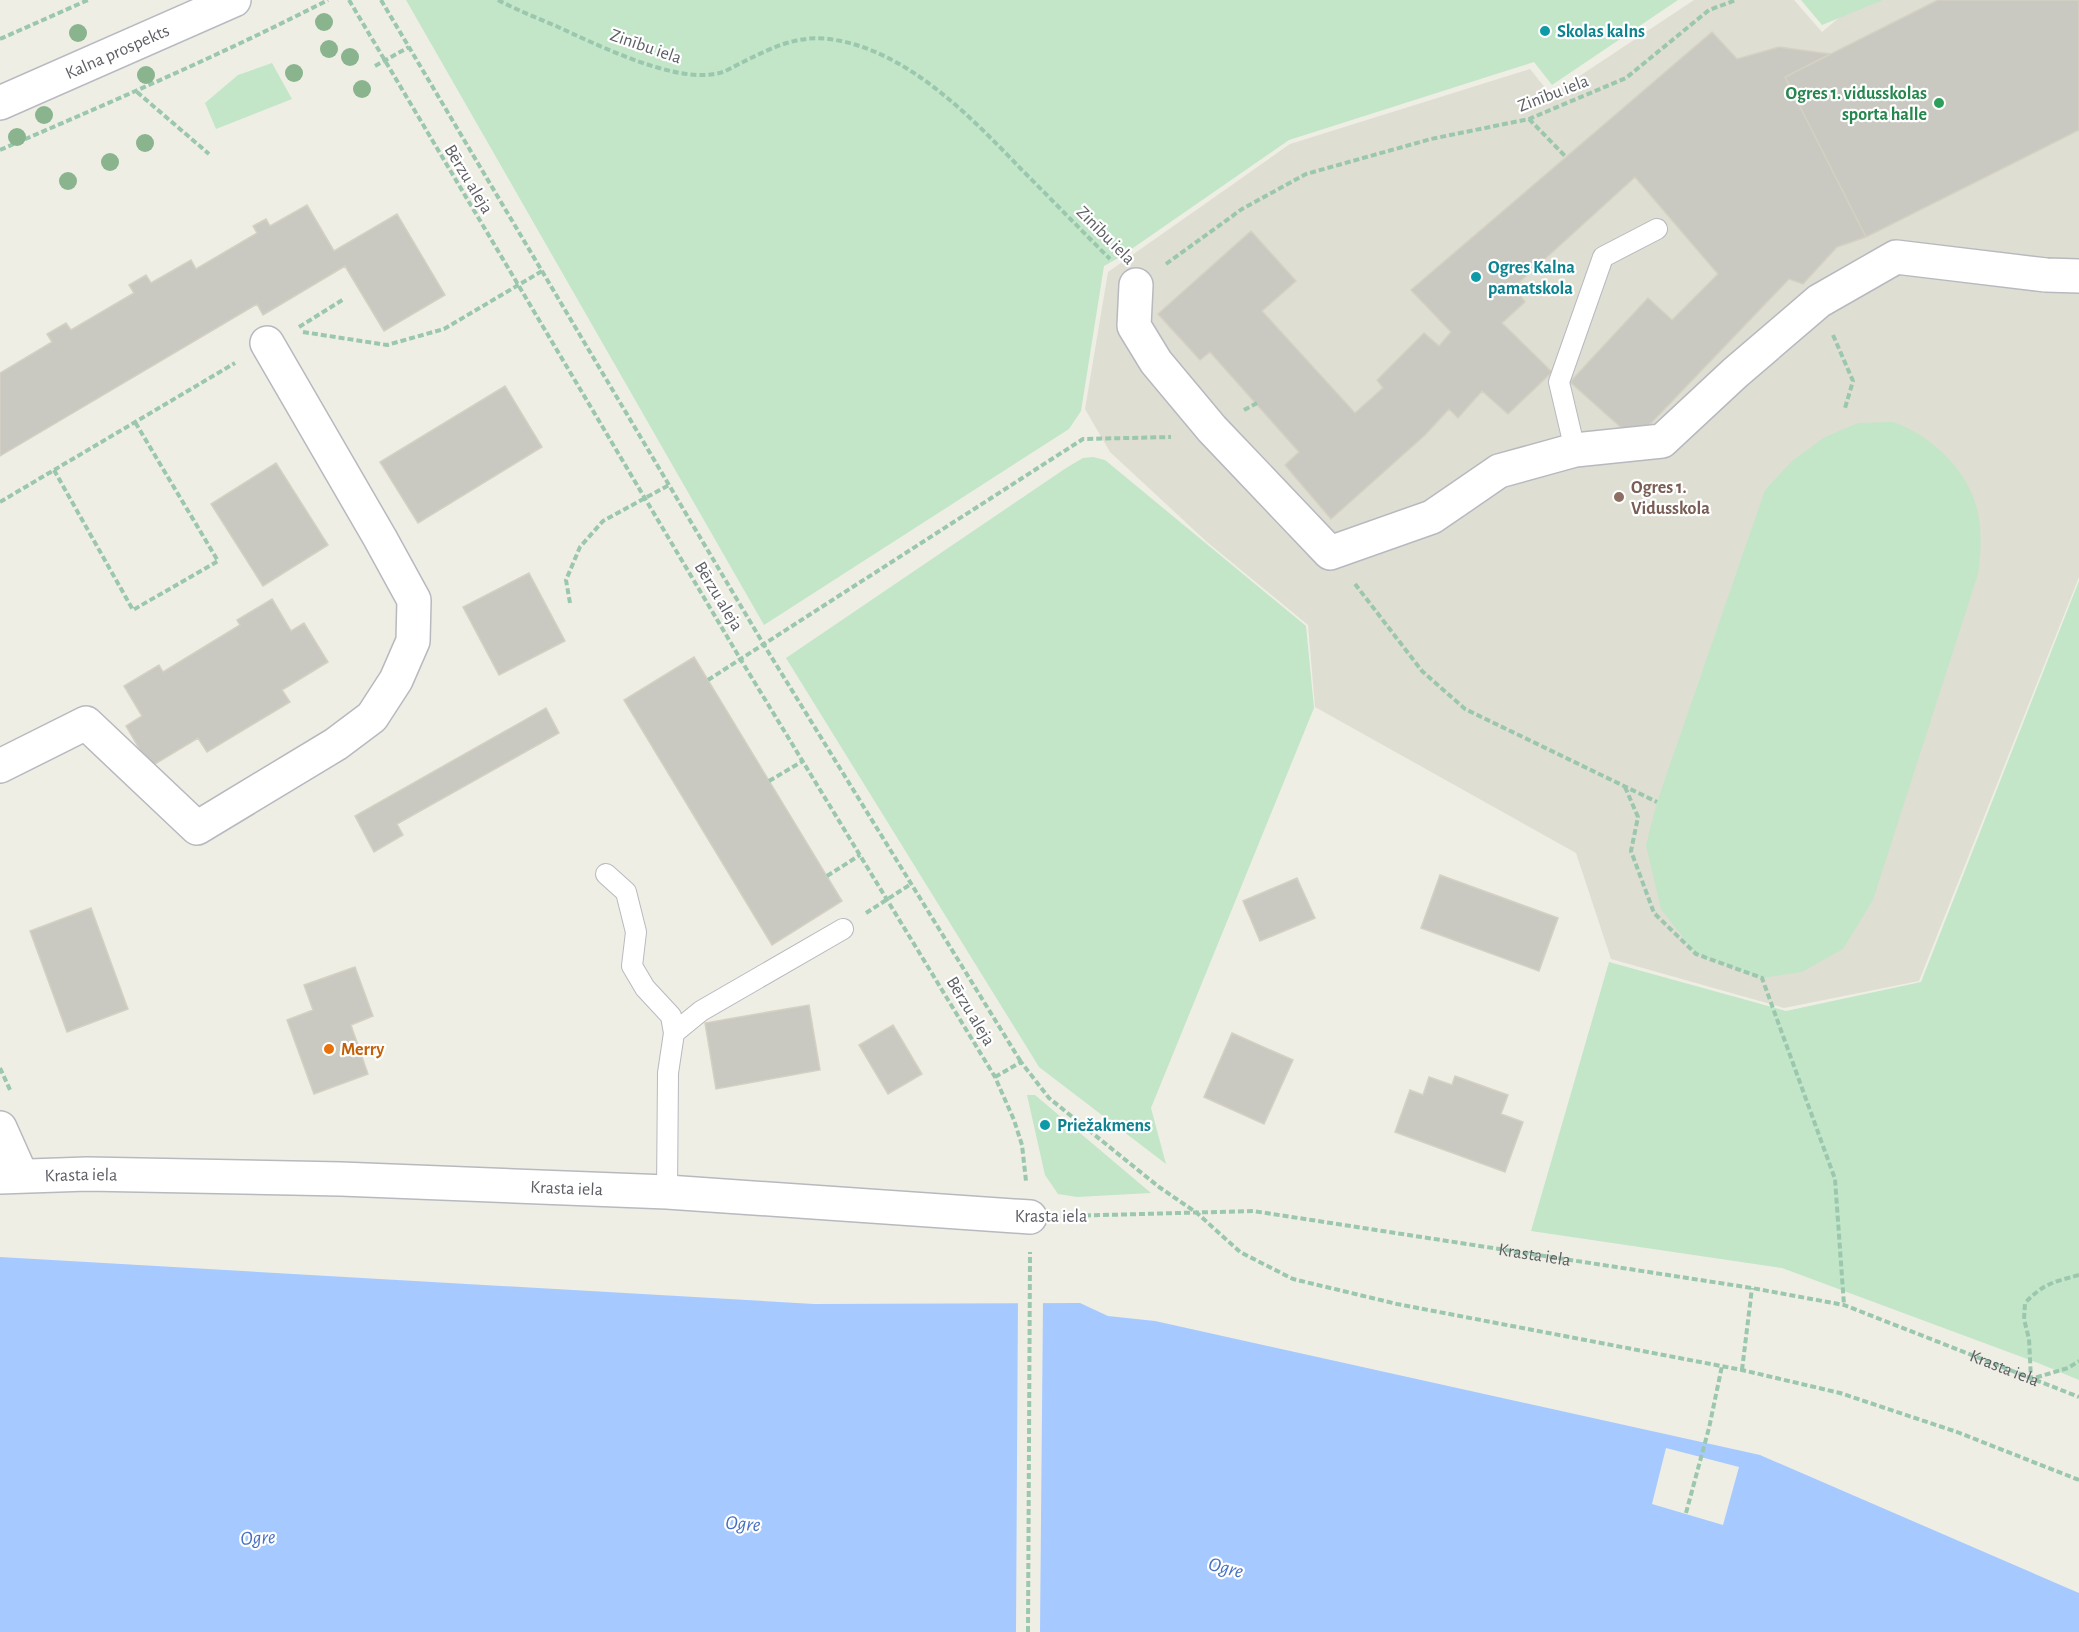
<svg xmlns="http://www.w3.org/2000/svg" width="2079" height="1632" viewBox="0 0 2079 1632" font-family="'Alegreya Sans',sans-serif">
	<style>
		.education { fill: #dfded3 }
		.green { fill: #c2e6c7 }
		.water { fill: #a6caff }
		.pier { fill: #efeee5 }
		.building { fill: #cac9c1; stroke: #d4d1c3; stroke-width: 1.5 }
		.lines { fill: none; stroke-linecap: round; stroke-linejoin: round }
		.lane-casing { stroke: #b7b9bf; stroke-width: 22 }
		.street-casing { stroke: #b7b9bf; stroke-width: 36 }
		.secondary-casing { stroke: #b8bac1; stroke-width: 36 }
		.path { stroke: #9bc7ae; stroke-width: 4; stroke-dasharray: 6 3; stroke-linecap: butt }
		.lane { stroke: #fff; stroke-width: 20 }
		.street { stroke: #fff; stroke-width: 33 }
		.secondary { stroke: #fff; stroke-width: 33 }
		.tree { fill: #89b48d }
		.culture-dot { fill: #0f9aa8; stroke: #fff; stroke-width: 2 }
		.leisure-dot { fill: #2e9e5b; stroke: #fff; stroke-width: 2 }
		.education-dot { fill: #8d6e63; stroke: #fff; stroke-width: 2 }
		.food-dot { fill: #e8710a; stroke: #fff; stroke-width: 2 }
		.labels { text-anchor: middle; stroke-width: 4.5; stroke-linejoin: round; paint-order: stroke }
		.culture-label { font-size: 18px; font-weight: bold; fill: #0d838f; stroke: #fff; text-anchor: start }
		.street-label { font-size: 18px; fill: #5d5f65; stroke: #fff }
		.leisure-label { font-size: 18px; font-weight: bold; fill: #27864d; stroke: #fff; text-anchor: end }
		.education-label { font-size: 18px; font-weight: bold; fill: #785e54; stroke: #fff; text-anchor: start }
		.food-label { font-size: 18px; font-weight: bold; fill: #c56008; stroke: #fff; text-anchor: start }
		.water-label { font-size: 20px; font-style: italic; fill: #4770c3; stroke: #fff }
	</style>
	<rect width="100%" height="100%" fill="#efeee5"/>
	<path class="education" d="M1694,0H1794L1822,32L1860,0H2079V577L1919,981L1784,1008L1611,959L1576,853L1315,707L1308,625L1207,542L1110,452L1085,409L1108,272L1290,144L1530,69L1551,95Z"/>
	<path class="green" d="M406,0H1678L1552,85L1534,62L1289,140L1120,257L1104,266L1081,411L1069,429L764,625Z
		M1801,0H1883L1822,25Z
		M272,63L292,99L216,129L205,103L238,75Z
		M1893,422C1913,429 1928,439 1944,454C1980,490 1985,525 1978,574L1873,900L1843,949L1802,972L1762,978L1696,954L1661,909L1646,845L1657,802L1765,490L1792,461L1825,437L1858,423Z
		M1093,457L1105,460L1306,626L1314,708L1151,1108L1166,1164L1039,1067L786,658L1066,468L1083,458Z
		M2079,581V1380L2038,1363L1782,1268L1531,1231L1609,962L1786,1011L1921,982Z
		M1027,1095H1035L1151,1193L1077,1197L1058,1194L1045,1175Z"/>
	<path class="water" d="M0,1257L814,1304L1080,1303L1108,1316L1155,1321L1760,1455L2079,1593V1632H0Z"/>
	<path class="pier" d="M1018,1301H1043L1040,1632H1016Z
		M1666,1448L1739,1467L1723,1525L1652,1504Z"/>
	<path class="building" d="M1938,0H2079V130L1866,237L1785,77Z
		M1712,32L1737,59L1779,47L1830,54L1785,77L1866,237L1837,247L1803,284L1789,279L1635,440L1570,382L1648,298L1672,320L1718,274L1635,177L1514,287L1525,302L1502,323L1552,372L1508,414L1482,391L1458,418L1449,409L1425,435L1331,519L1285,465L1299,452L1210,352L1200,360L1158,314L1251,231L1296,281L1262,311L1355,413L1383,388L1377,380L1424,333L1439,346L1451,332L1411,290Z
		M307,205L334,251L397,214L445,295L384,331L345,266L263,315L257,304L0,456V373L52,342L47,334L66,323L71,330L134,293L129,285L146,275L151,283L191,260L196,269L257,233L253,226L266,219L270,226Z
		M505,386L542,447L418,523L380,462Z
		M276,463L328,545L263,586L211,504Z
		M529,573L565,641L499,675L463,607Z
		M272,599L291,631L304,623L328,662L282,690L290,702L207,752L198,738L150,767L126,726L142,716L124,686L159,665L163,672L240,625L237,620Z
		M694,657L842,901L772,945L624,700Z
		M546,708L559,733L397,824L403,835L374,852L355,816Z
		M1440,875L1558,918L1539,971L1421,928Z
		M1297,878L1315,918L1260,941L1243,901Z
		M91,908L128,1009L67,1032L30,931Z
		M355,967L373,1016L351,1025L368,1074L314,1094L287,1020L313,1010L304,985Z
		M809,1005L820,1070L716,1089L705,1023Z
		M893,1025L922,1074L888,1094L859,1045Z
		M1232,1033L1293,1060L1264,1124L1204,1097Z
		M1455,1076L1508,1095L1501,1114L1523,1122L1505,1172L1395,1132L1410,1090L1423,1095L1429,1077L1452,1085Z"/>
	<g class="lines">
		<g class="lane-casing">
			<path id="lane" d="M1575,450L1559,382L1603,257L1657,229
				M606,874L626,892L636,932L632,966L645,988L671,1016L674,1033
				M667,1192L668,1073L674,1033L701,1011L843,929"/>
		</g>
		<g class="street-casing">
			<g id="street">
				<path d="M1136,285L1134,326L1156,362L1212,429L1330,553L1432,517L1499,471L1575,450L1662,441L1735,373L1819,301L1896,257L2046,275L2079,276"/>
				<path d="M0,766L86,723L197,828L336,744L372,717L396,680L413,641L414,600L380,538L267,343"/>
				<path d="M0,1128L21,1175"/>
				<path id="s2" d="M0,1177L87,1174L341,1179L667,1192L1030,1217"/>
			</g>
		</g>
		<g class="secondary-casing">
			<g id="secondary">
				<path id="s3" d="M0,103L234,0"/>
			</g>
		</g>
		<g class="path">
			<path d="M349,0L741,660L995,1077L1014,1120L1022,1145L1026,1181"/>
			<path d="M381,0L764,645L1021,1062"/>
			<path d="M498,0C517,10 537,18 556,26C595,44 672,82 714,74C725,73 734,66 743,62C771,48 797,35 829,39C906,49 970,116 1021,169C1051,199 1080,229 1110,259"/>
			<path d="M0,39L88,0"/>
			<path d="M375,66L409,47"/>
			<path d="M137,92L209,154"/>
			<path d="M1529,119L1566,157"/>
			<path d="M0,150C111,102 221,55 328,0"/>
			<path d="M1166,264L1242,209L1306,174L1431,139L1529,119L1626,78L1709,10L1736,0"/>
			<path d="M299,327L344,299"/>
			<path d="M303,332L387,345L444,329L542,271"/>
			<path d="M1833,335L1853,381L1845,408"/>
			<path d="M1244,410L1257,403"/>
			<path d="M54,470L133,610L218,561L135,422"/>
			<path d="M0,502L235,363"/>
			<path d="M1355,584L1422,671L1465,709L1657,802"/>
			<path d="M570,603L566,580L580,547L603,521L669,485"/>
			<path d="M708,680L1083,439L1171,437"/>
			<path d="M769,781L803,761"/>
			<path d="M1625,787L1638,817L1631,851L1654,913L1696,954L1762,978L1835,1179L1844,1305"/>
			<path d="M827,876L860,855"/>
			<path d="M866,913L911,884"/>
			<path d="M0,1068L11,1092"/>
			<path d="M995,1077L1021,1062L1049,1098L1159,1187L1197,1213L1240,1252L1293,1279L1397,1304L1742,1370L1840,1393L1957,1432L2079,1480"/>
			<path id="s1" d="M1067,1216L1253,1211L1752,1288L1844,1305L2079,1397"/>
			<path d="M2079,1275C2054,1282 2044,1283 2025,1303L2024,1319L2029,1339L2031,1379L2068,1368L2079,1361"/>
			<path d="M1742,1370L1752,1288"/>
			<path d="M1686,1513L1709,1428L1722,1366"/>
			<path d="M1028,1632L1030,1252"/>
		</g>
		<use href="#lane" class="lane"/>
		<use href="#street" class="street"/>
		<use href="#secondary" class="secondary"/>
	</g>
	<g class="tree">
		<circle cx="324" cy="22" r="9"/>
		<circle cx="78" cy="33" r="9"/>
		<circle cx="329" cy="49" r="9"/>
		<circle cx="350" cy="57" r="9"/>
		<circle cx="294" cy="73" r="9"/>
		<circle cx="146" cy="75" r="9"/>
		<circle cx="362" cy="89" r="9"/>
		<circle cx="44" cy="115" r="9"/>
		<circle cx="17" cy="137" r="9"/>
		<circle cx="145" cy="143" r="9"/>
		<circle cx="110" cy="162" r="9"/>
		<circle cx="68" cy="181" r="9"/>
	</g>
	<g class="culture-dot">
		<circle cx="1545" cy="31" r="6"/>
		<circle cx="1476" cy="277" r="6"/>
		<circle cx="1045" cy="1125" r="6"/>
	</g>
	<circle class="leisure-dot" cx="1939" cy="103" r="6"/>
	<circle class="education-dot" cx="1619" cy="497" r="6"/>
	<circle class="food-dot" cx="329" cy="1049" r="6"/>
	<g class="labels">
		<g class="culture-label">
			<text x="1557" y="37">Skolas kalns</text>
			<text x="1488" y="273">Ogres Kalna<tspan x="1488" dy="21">pamatskola</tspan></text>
			<text x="1057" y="1131">Priežakmens</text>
		</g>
		<g class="street-label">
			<text transform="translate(646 46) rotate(19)" y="6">Zinību iela</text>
			<text dy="6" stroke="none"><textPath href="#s3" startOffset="128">Kalna prospekts</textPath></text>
			<text transform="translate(1553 93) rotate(-21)" y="6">Zinību iela</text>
			<text transform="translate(469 179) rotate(59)" y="6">Bērzu aleja</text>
			<text transform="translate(1106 235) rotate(45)" y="6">Zinību iela</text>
			<text transform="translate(719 596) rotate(59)" y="6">Bērzu aleja</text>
			<text transform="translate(971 1011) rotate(59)" y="6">Bērzu aleja</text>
			<text dy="6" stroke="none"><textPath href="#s2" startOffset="81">Krasta iela</textPath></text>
			<text dy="6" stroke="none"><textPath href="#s2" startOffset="567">Krasta iela</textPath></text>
			<text x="1051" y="1222">Krasta iela</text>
			<text dy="6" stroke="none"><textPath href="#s1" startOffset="471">Krasta iela</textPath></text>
			<text dy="6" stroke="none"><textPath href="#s1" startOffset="957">Krasta iela</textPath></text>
		</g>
		<g class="leisure-label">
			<text x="1927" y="99">Ogres 1. vidusskolas<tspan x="1927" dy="21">sporta halle</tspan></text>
		</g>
		<g class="education-label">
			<text x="1631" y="493">Ogres 1.<tspan x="1631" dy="21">Vidusskola</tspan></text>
		</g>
		<g class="food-label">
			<text x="341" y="1055">Merry</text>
		</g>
		<g class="water-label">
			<text transform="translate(743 1523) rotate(4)" y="7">Ogre</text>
			<text transform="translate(258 1537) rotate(-3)" y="7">Ogre</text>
			<text transform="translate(1226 1567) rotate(14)" y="7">Ogre</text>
		</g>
	</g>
</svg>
